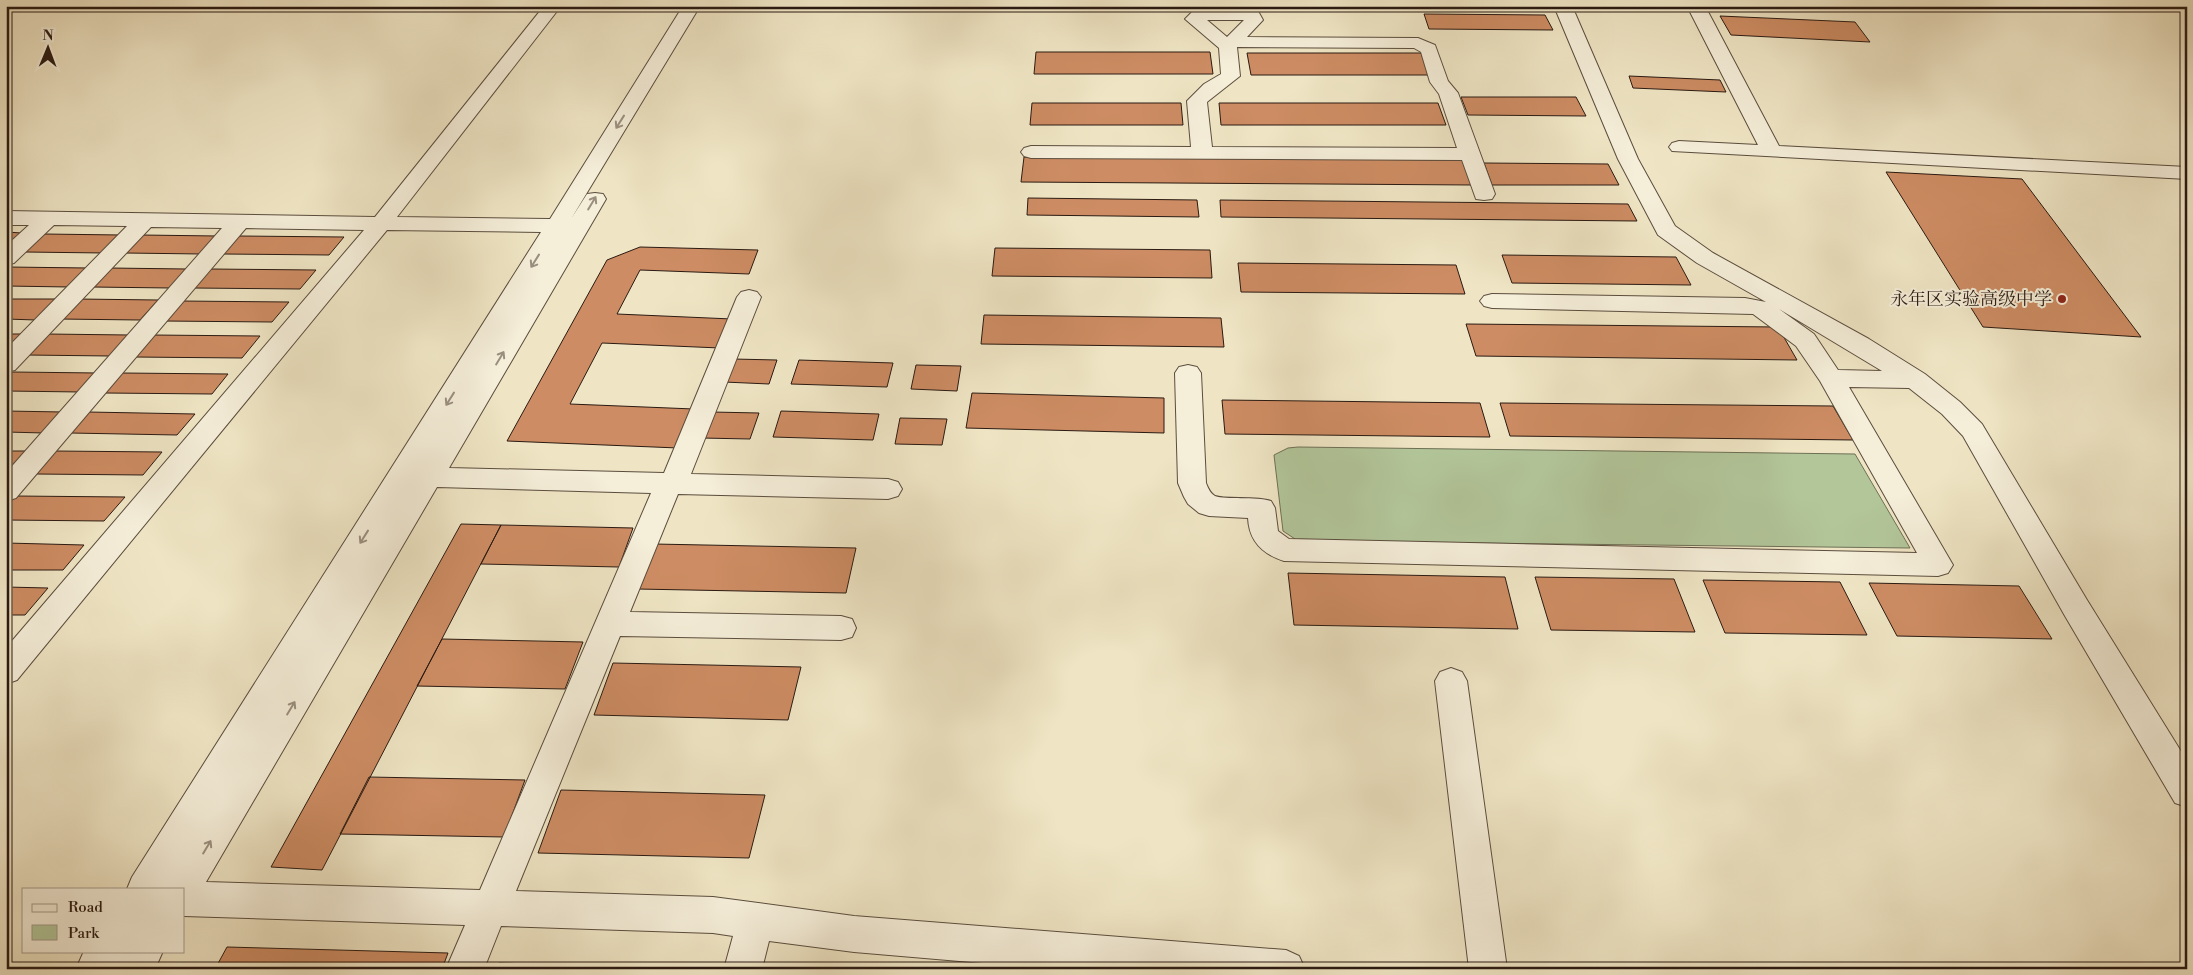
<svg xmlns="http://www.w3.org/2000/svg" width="2193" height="975" viewBox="0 0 2193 975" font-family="'Libre Bodoni','Noto Serif SC',serif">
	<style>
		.green { fill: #b2c69a; stroke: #6e7056 }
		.building { fill: #cd8c63; stroke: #2a1a12 }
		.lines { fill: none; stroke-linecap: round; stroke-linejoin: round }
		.minor-casing { stroke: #5b4d3e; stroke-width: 2 }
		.minor { fill: #f5eed9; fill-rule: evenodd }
		.oneway { stroke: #9a8f7f }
		.poi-dot { fill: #8f2418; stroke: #f5eed9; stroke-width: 2 }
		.labels { text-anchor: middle; stroke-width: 4; stroke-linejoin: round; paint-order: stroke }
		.poi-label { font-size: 18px; fill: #2a1a12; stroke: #f5eed9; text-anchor: end }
	</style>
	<rect width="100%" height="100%" fill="#efe5c4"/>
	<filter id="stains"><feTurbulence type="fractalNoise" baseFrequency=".004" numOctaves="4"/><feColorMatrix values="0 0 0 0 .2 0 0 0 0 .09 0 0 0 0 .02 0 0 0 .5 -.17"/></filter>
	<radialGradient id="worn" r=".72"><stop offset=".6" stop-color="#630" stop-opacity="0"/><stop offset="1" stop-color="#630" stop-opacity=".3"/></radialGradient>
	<path class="green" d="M1298,447L1855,454L1910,548L1298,541L1283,531L1274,455L1288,448Z"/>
	<path class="building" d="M1424,14L1545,15L1553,30L1429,29Z
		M1720,16L1855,22L1870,42L1731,35Z
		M1036,52H1210L1213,74H1034Z
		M1247,53H1421L1429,75H1251Z
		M1629,76L1720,80L1726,92L1633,88Z
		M1461,97H1576L1586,116L1468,115Z
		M1032,103H1181L1183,125H1030Z
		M1219,103H1438L1446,125H1221Z
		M1024,157L1463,160L1472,185L1021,182Z
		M1484,163L1608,164L1619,185H1492Z
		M1886,172L2022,179L2141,337L1983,327Z
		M1028,198L1197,200L1199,217L1027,215Z
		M1220,200L1628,204L1637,221L1221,217Z
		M6,232L22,233L6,247Z
		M44,234L121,235L104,253L25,252Z
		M142,235L217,236L202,254L125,253Z
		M239,236L344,237L329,255L224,254Z
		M640,247L758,250L749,274L640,270L617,314L732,319L720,348L602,343L570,404L694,409L678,448L507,441L607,260Z
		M995,248L1210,250L1212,278L992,276Z
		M1502,255L1676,257L1691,285L1512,283Z
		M1238,263L1456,265L1465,294L1241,292Z
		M8,267L88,268L69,287L6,286V269Z
		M110,268L187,269L171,288L92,287Z
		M210,269L316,270L300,289L193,288Z
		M6,299H56L36,320L6,319Z
		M78,299L158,300L140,320L59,319Z
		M181,301L289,302L272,322L163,321Z
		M984,315L1221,318L1224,347L981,344Z
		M1466,324L1778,327L1797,360L1476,356Z
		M6,334H24L6,352Z
		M47,334L129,335L110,356L26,355Z
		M152,335L260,336L242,358L134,357Z
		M733,359L777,360L769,384L724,382Z
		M799,360L893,363L887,387L791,384Z
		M916,365L961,366L957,391L911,389Z
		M13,372L97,373L80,392L6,391V378Z
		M122,373L228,374L212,394L105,393Z
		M972,393L1164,398V433L966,428Z
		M1222,400L1480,403L1490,437L1225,434Z
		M1500,403L1833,406L1853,440L1510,436Z
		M6,411L63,412L44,433L6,432Z
		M781,411L879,414L873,440L773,437Z
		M88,412L195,414L177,435L70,433Z
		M712,412L759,413L750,439L702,438Z
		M900,418L947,419L942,445L895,444Z
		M6,451H29L6,473Z
		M55,451L162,452L143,475L36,474Z
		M16,496L125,497L104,521L6,520V507Z
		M461,524L501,525L322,870L271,867Z
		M501,525L633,528L619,567L481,564Z
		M6,543L84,545L63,570H6Z
		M654,544L856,548L846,593L637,589Z
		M1288,573L1505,577L1518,629L1294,625Z
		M1535,577L1674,579L1695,632L1551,630Z
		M1703,580L1840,582L1867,635L1725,633Z
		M1869,583L2019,586L2052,639L1897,636Z
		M6,587L48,588L25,615H6Z
		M442,639L583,642L565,689L417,686Z
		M613,663L801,667L788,720L594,715Z
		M369,777L525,780L504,837L340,834Z
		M561,790L765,795L749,858L538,853Z
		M227,947L448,953L442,969H215Z
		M499,963L705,969H496Z"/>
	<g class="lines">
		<g class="minor-casing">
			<path id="minor" d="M544,6H561L397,217L550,219L683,6H700L571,219L587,194L595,193L603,194L606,199L449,468L664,473L737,297L741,292L749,290L757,292L761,297L691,474L888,479L898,482L902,489L898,496L888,499L678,494L630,612L841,616L852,619L856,628L852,637L841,640L620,636L516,891L713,897L854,916L1286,950L1299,956L1305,969H1054L854,952L769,941L762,969H724L733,936L713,933L501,926L484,969H446L465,925L184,916V889H127L132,877L541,232L387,230L17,680L6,684V648L364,230L246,228L16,498L6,501V473L222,228L151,227L15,370L6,372V349L127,226L54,225L14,263L6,265V246L29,225H6V211L375,217ZM437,487L651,493L480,890L206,882Z
				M1554,6H1572L1638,159L1675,226L1713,253L1869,339L1925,374L1960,402L1982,424L2087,600L2187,761V807L2175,803L2065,616L1963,436L1942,414L1909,388L1849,387L1953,565L1948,573L1938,576L1284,561C1262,554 1249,541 1248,518L1209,516L1199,513L1188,504L1184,497L1178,483L1175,373L1179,367L1188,365L1197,367L1201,373L1206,483C1208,488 1210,493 1215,496C1226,500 1255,496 1271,501L1275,508L1278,531L1289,539L1917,553L1820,381L1796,346L1753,314L1492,308L1484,306L1480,301L1484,296L1492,294L1745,298L1766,302L1697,263L1658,235L1618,159ZM1779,309L1882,371L1838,370L1814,334Z
				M1687,6H1705L1779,146L2187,167V179L1672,151L1669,147L1672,143L1679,141L1758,145Z
				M1199,10L1258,11L1263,20L1247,37L1418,38L1435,45L1448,81L1458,93L1495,194L1492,199L1484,200L1476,199L1462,160L1031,158L1024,156L1021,152L1024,148L1031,146L1191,147L1187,101L1204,84L1221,74L1219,48L1185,19L1193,11ZM1207,20H1244L1227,37ZM1237,47L1414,48L1421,52L1430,82L1439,94L1457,148L1212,147L1207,102L1240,76Z
				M1451,668L1462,672L1467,681L1507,969H1469L1435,681L1440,672Z
				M84,951H163L155,969H76Z"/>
		</g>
		<use href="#minor" class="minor"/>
	</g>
	<defs><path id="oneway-shaft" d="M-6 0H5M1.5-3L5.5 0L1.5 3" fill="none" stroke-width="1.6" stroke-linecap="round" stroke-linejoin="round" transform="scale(1.25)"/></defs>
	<g class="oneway">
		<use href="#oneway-shaft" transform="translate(620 122) rotate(122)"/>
		<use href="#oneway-shaft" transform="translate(592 203) rotate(-59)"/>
		<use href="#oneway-shaft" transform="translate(535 261) rotate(122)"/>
		<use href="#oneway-shaft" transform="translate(500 358) rotate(-59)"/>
		<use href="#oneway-shaft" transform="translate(450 399) rotate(122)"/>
		<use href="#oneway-shaft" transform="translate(364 537) rotate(122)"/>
		<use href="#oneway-shaft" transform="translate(291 708) rotate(-59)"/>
		<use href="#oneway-shaft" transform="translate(207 847) rotate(-59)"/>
	</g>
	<circle class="poi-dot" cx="2062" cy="299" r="5"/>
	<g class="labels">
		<g class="poi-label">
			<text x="2052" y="305">永年区实验高级中学</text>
		</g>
	</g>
	<rect width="2193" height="975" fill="none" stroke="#efe5c4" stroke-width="25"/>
	<rect x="8" y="8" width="2178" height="960" fill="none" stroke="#2a1a12" stroke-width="2.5"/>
	<rect x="12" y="12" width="2168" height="950" fill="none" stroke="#2a1a12"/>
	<rect x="22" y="888" width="162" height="65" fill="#f5eed9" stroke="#a49989"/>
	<rect x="32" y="904" width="25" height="8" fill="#f5eed9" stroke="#a49989"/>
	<text x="68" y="912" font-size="15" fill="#2a1a12">Road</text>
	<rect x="32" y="925" width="25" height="15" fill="#b2c69a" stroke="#a49989"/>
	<text x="68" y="938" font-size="15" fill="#2a1a12">Park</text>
	<g transform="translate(48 48) rotate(1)" stroke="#f5eed9" stroke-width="4" paint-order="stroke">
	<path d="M0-4L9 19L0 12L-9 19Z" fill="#2a1a12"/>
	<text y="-8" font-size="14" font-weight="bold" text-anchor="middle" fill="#2a1a12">N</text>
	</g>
	<rect width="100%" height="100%" filter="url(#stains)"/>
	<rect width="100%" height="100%" fill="url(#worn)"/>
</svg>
